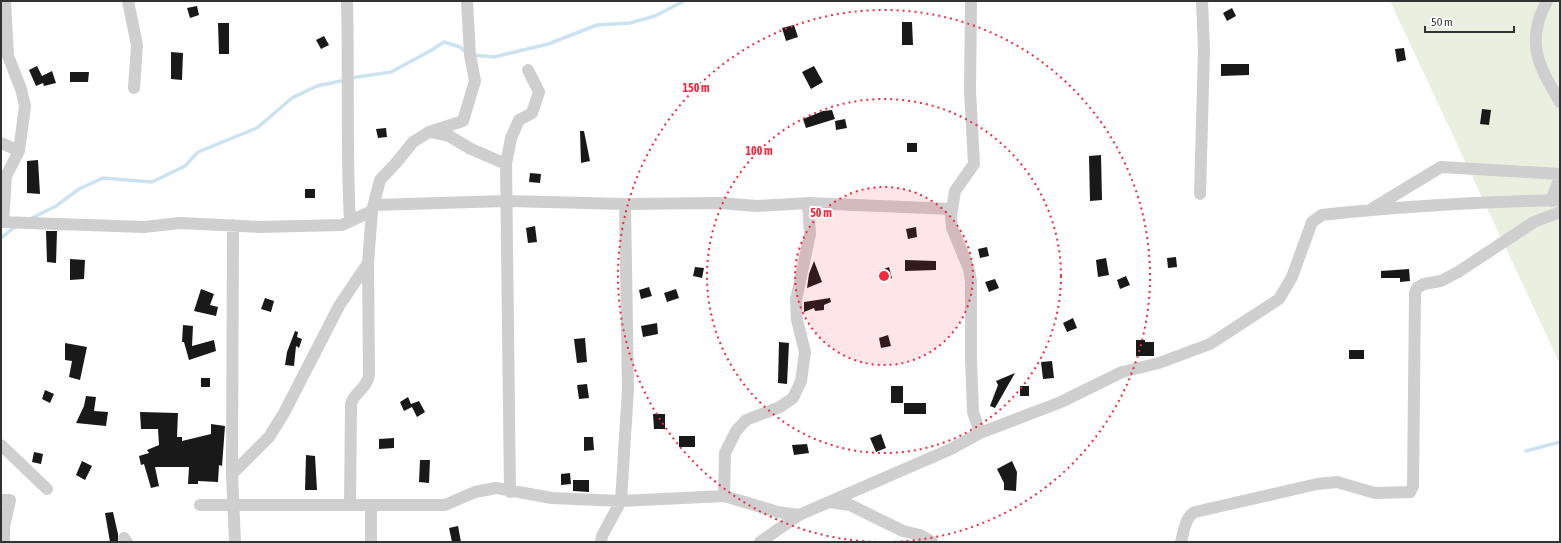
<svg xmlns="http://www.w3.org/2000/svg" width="1561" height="543" viewBox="0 0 1561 543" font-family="'Asap Condensed',sans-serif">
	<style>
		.green { fill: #e9f0e0 }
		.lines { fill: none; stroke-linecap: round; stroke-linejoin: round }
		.stream { stroke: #cbe3f0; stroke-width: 3.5 }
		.building { fill: #191919 }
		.minor { stroke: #cfcfcf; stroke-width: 12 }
		.ring { fill: none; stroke: #f5293e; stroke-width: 2; stroke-dasharray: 2 4 }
		.centre { fill: #f5293e; stroke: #fff; stroke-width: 2 }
		.ring-label { font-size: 12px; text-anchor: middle; font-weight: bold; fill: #f5293e; stroke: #fff; stroke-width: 4; stroke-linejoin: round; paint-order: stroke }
	</style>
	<rect width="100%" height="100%" fill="#fff"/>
	<path class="green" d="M1390,1H1560V364Z"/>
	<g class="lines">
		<path class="stream" d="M473,55L494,57L548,44L597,25L630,23L655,16L684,1
			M351,78L391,72L432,50L444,42L460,47L467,53
			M30,219L56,206L79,189L103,178L152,182L185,166L198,152L257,128L292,98L317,86L345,80
			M1,238L16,226
			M1526,451L1560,442"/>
	</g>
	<path class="building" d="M197,6L199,15L190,18L187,8Z
		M1232,8L1236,16L1227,21L1223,13Z
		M902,22H912L913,45H902Z
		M218,23H229V54H219Z
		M794,25L798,37L786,41L782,28Z
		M324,36L329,45L321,49L316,40Z
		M1404,48L1406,60L1397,62L1395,49Z
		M171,52L183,53L182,80L171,79Z
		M1221,64H1249V75L1221,76Z
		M37,66L42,76L52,71L56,83L44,86L43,83L36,86L29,70Z
		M814,66L823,82L811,89L802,72Z
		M70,72H89L88,82H70Z
		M1482,109L1491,110L1489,125L1480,124Z
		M832,110L835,119L806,128L803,119L823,111Z
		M845,119L847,128L836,130L835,121Z
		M386,128L387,137L378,138L376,129Z
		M580,131H584L590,161L581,163Z
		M907,143H917V152H907Z
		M1101,155L1102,200L1090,201L1089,156Z
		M38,160L40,194L27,193V161Z
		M530,173L541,174L540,183L529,182Z
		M305,189H315V198H305Z
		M535,226L537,242L528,243L526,228Z
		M916,227L917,237L908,239L906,229Z
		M46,231H57L56,263L47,262Z
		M987,247L989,256L980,258L978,249Z
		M1176,257L1177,267L1168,268L1167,258Z
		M1106,258L1109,275L1098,277L1096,260Z
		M70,259L85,260L84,279L70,280Z
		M905,260L936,261V270L905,271Z
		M814,261L822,282L807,288L809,274Z
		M695,267L704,268L702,278L693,276Z
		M889,267L892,278L882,281L879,271Z
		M1409,269L1410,281L1400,282V278H1381V271Z
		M1126,276L1130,285L1120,289L1117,280Z
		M995,279L999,288L989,292L985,282Z
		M649,287L652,296L641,299L639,290Z
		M201,289L214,294L210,305L218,307L216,316L194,311Z
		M676,289L679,298L667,302L664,293Z
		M265,298L274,301L271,312L261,309Z
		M830,298L831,302L824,305V310L815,311L814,308L804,312V302Z
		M1073,318L1077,328L1067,332L1063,323Z
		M657,323L658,334L643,337L641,326Z
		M183,325L193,326L192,346L214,340L216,351L189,360L184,342H182Z
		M295,331L298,332L297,337L302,339L299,348L296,346L294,366L285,365L287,352Z
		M888,335L891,346L881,348L879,338Z
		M585,338L587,362L577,363L574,339Z
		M1136,340H1145V342H1154V356H1136Z
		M779,342L789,343L787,384L778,383Z
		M65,343L87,347L80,380L69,377L72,361L65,360Z
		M1349,350H1364V359H1349Z
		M1052,361L1054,378L1043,379L1041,362Z
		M1015,373L995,408L990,406L998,385L996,381Z
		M201,378H210V387H201Z
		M587,384L589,398L579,399L577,385Z
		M891,386H903V403H891Z
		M1020,386H1029V396H1020Z
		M45,390L54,394L50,403L42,399Z
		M86,396L96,397L94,411L108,412L106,426L76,423L84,406Z
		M408,397L411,404L419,401L425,412L417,417L412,407L404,411L400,402Z
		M904,403H926V414H904Z
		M140,412L178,413L177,437H182V441L211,434V424L225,426L222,466L219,465L218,482L198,481V484H188L189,467H155L159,486L151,488L144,464L141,465L139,456L149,453L147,450L159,445L158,429H141Z
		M653,414H665V429H654Z
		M881,434L886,448L876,452L870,438Z
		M679,436H695V447H679Z
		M584,437H593L594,450L584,451Z
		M394,438V448L379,449V439Z
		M807,444L809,453L794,455L792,445Z
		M34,452L43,454L41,464L32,462Z
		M306,455L315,456L317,490H305Z
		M420,460H430L429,483L419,482Z
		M82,461L92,466L85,480L76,475Z
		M1012,461L1017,472L1016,491L1004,490V483L997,469Z
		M570,473L571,484L561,485V474Z
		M573,480H589V492L573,491Z
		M113,512L118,534V542H110L105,513Z
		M458,526L461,542H452L449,528Z"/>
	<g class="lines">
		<path class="minor" d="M128,1L137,45L134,88
			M347,1C349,74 346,148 350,221
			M971,1L970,91L974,164L955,191L951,216L952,228L969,269L971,281V360L973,412L980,433
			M1547,1C1525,42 1538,65 1560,102
			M430,132L449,136L471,149L506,164
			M1,143L19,151
			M1200,194L1204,50L1202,1
			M1551,201L1560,177
			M374,205L506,201L625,204L719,203L757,206L808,203L952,209
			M1370,210L1441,167L1560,174
			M1,222L144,227L180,223L259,227L342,225L372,211
			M3,222L6,176L19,151L25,106L21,89L8,56L5,1
			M233,225L232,474L235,542
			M1,445L47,489
			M232,474L269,437L284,413L339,306L368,263
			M510,492L506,164L511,138L519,120L532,113L539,92L528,70
			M724,496L725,453L736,431L746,420L780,407L793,398L801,381L805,352L797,320L796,300L810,234L808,203
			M1,500H10L4,527V542
			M829,502L850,505L903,531L920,535L932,542
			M200,505H445L475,492L496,488L552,498L621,501L724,496L778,512L799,515
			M350,505L351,404C354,392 367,389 369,375L368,263L372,211L380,180L396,163L413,142L429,132L463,121L475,81L470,55L467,1
			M371,505V542
			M124,538L127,542
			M601,542L602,536L621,501L628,389L625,204
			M760,542L799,515L951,449L980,433L1061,402L1122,372L1159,363L1210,344L1279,299L1292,277L1312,222L1322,215C1401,206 1481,202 1560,200
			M1181,542C1184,531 1185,517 1195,512L1317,484L1337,482L1375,493L1410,492L1413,486L1415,293L1417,288L1424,284L1441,281L1458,272L1534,222L1560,212"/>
	</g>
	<circle cx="884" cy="276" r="89" fill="#f5293e" fill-opacity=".12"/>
	<g class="ring">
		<circle cx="884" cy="276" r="89"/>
		<circle cx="884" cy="276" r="177"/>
		<path d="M882 542A266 266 0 1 1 886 542"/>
	</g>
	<circle cx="884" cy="276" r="6" class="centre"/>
	<g class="ring-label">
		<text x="696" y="92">150 m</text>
		<text x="759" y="155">100 m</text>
		<text x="821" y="217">50 m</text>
	</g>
	<rect width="1561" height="543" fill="none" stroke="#323232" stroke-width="4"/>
	<path d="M1425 26v6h89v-6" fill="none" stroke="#323232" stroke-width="2"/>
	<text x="1431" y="26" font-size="12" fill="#323232" stroke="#ffffff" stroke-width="3" paint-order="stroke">50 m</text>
</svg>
